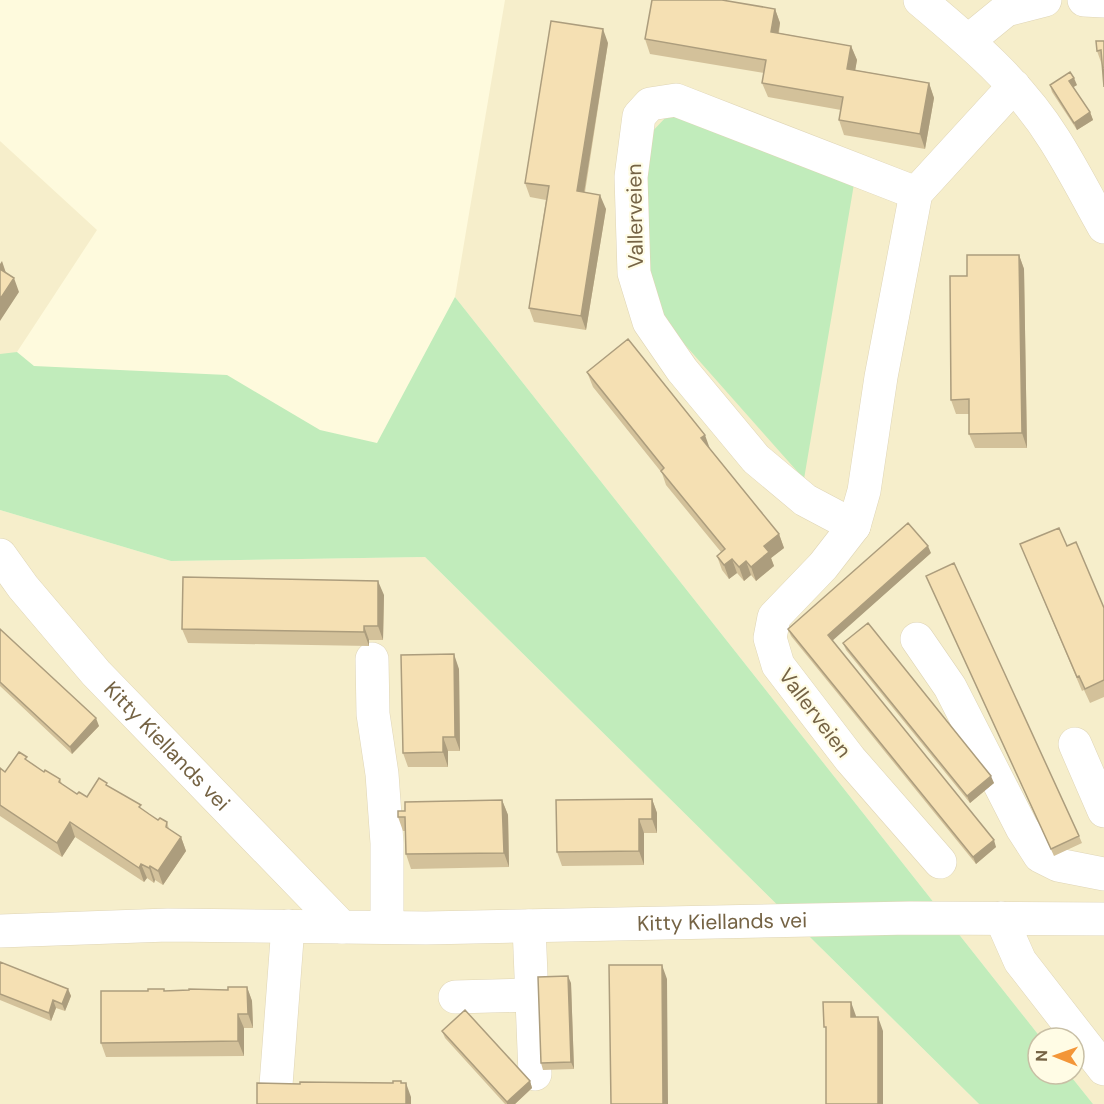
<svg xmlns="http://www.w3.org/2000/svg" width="1104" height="1104" viewBox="0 0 1104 1104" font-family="'DM Sans',sans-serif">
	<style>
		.residential { fill: #f6eecb }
		.green { fill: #c1ecbb }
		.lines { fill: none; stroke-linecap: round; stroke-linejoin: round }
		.minor-casing { stroke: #dfd5b6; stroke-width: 34 }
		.minor { stroke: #fff; stroke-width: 33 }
		.wall { fill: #d3c19a }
		.shaded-wall { fill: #ac9d7d }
		.building { fill: #f5e0b3; stroke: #ac9d7d; stroke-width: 1.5 }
		.labels { text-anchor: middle; stroke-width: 4.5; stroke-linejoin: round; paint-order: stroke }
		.street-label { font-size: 21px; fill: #756344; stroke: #fffce5 }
	</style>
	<rect width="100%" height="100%" fill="#fefadd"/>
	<path class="residential" d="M505,0H1104V1104H1093L1069,1074H1074V1038H1041L455,297Z
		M0,141L97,230L17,352L0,362Z
		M0,510L171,561L425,557L979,1104H0Z"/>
	<path class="green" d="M667,116L695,118L854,184L804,479L671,329L649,284L640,199L648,136Z
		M455,297L1041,1038H1038V1074H1069L1093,1104H979L425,557L171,561L0,510V354L17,352L34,366L227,375L320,430L377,443Z"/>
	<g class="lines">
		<g class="minor-casing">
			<g id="minor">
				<path d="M920,0C969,41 1020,84 1054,139C1072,167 1087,197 1104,227"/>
				<path d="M1084,0L1104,1"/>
				<path d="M968,41L1006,10L1045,0"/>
				<path d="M854,526L805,500L756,459L682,370L649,322L634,273L631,177L639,116L650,104L676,100L916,193"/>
				<path id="s1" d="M0,555L23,587L96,673L342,927L426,928L910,918L1104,919"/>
				<path d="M917,639L950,687L1022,828L1040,856L1058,865L1104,874"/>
				<path d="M372,659L373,714L382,774L387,843V927"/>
				<path d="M1075,744L1104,811"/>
				<path d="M940,862L850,759L778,665L770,638L774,617L823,566L854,526L864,491L881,377L916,193L1014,86"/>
				<path d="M1001,918L1020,961L1104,1069"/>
				<path d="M529,926L535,1074"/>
				<path d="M0,931L168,925L342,927"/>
				<path d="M455,997L532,995"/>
				<path d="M276,1085L288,926"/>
			</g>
		</g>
		<use href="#minor" class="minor"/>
	</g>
	<path class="wall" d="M775,9L780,23L779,33L851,46L857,60L855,70L929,83L934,98L925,149L844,135L839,120L841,110L768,97L762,83L764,73L650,54L645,39Z
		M1104,41L1102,65L1097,51Z
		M608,43L585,192L606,209L586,330L534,322L529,308L546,200L530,197L525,183Z
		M1050,85H1077L1073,87L1090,112L1093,120L1077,130L1052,92Z
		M1019,255L1024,269L1027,448H975L969,434V414H956L951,400L967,276Z
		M587,372L710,449L779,534L784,548L771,558L774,566L756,581L751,575L744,581L737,573L729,579L722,570L717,556L721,552L666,485L662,473L593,387Z
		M1020,544L1067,546L1104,608V697L1090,703L1084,690L1082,691Z
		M931,553L832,640L996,847L976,864L791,636L788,629Z
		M926,576L1079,836L1082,843L1054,856Z
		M384,595L383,640H369V646L188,643L182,629Z
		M0,629L99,726L72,754L0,686Z
		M843,643L994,783L970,803L846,650Z
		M459,669L460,751H448V767H408L403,753Z
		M29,762L44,772L60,779L62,784L77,794L87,797L109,787L158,820L167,822L169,829L181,837L186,851L163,885L155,880L154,883L147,878L144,882L75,837L62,857L0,816V768L5,772Z
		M652,799L657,813V833H644V865L562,866L557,852Z
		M502,800L508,815L509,867L411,869L406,854L405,831H403L398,817L405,811Z
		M0,962L68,989L71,996L65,1011L56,1008L51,1021L0,1000Z
		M571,983L574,1069L543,1070L541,1063Z
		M247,987L252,1001L253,1028H244V1056L106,1057L101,1043L165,991L228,990Z
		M442,1031L530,1081L532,1088L515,1104H505L445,1038Z"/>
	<path class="shaded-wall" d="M775,9L780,23L776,46L771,32Z
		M603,29L608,43L582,205L577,191Z
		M851,46L857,60L853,83L847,69Z
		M1074,78L1077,85L1072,88L1069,81Z
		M929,83L934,98L925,149L920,134Z
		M1090,112L1093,120L1077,130L1074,123Z
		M600,195L606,209L586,330L581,316Z
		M1019,255L1024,269L1027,448L1022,433Z
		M2,261L7,276L0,274V264Z
		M14,278L19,292L0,321V299Z
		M705,435L710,449L701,438Z
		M779,534L784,548L771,558L774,566L756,581L751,567L764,546Z
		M928,546L931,553L831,642L828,635Z
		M732,559L737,573L729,579L724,565Z
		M746,561L751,575L744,581L739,567Z
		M378,581L384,595L383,640L378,626Z
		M364,626L369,640V646L364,632Z
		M454,654L459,669L460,751L455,737Z
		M96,718L99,726L72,754L70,747Z
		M443,737L448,751V767L443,752Z
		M991,776L994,783L970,803L967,796Z
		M652,799L657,813V833L652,819Z
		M502,800L508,815L509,867L504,853Z
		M639,819L644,833V865L639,851Z
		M70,822L75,837L62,857L57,843Z
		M181,837L186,851L163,885L158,871Z
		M994,840L996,847L976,864L973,857Z
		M141,864L147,878L144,882L139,868Z
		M150,866L155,880L154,883L149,868Z
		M662,965L667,979L668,1104H663Z
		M568,976L571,983L574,1069L571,1062Z
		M247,987L252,1001L253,1028L248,1014Z
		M68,989L71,996L65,1011L62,1004Z
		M53,1000L56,1008L51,1021L49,1013Z
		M851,1002L856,1016V1031L851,1017Z
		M238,1014L244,1028V1056L238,1041Z
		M878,1017L883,1031V1104H878Z
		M401,1081L406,1095V1083L411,1097V1104H406Z
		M530,1081L532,1088L515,1104H507V1102Z"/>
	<path class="building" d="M652,0H722L775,9L771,32L851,46L847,69L929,83L920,134L839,120L843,97L762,83L766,60L645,39Z
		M551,21L603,29L577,191L600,195L581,316L529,308L549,186L525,183Z
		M1096,41H1104V87L1101,50L1097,51Z
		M1070,72L1074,78L1069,81L1090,112L1074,123L1050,85Z
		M967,255H1019L1022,433L969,434V399L951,400L950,276H967Z
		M0,269L14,278L0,299Z
		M628,339L705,435L701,438L779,534L764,546L769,552L751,567L746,561L739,567L732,559L724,565L717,556L725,549L661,471L664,468L587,372Z
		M908,523L928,546L828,635L994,840L973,857L788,629Z
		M1059,528L1067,546L1076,542L1104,608V680L1085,689L1079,676L1077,677L1020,544Z
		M954,563L1079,836L1051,849L926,576Z
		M183,577L378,581V626H364V632L182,629Z
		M868,623L991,776L967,796L843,643Z
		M0,629L96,718L70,747L0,682Z
		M454,654L455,737H443V752L403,753L401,655Z
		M19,752L27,757L25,759L44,772L45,770L60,779L59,782L77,794L79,792L87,797L99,778L107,783L106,785L141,805L139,807L149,814L158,820L160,818L167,822L166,827L181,837L158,871L150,866L149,868L141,864L139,868L70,822L57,843L0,805V768L5,772Z
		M652,799V819H639V851L557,852L556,800Z
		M502,800L504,853L406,854L405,817H398V811H405V802Z
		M0,962L68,989L62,1004L53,1000L49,1013L0,994Z
		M609,965H662L663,1104H611Z
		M568,976L571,1062L541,1063L538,977Z
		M228,987H247L248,1014H238V1041L101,1043V991H148V989H164V991L189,990V989L228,990Z
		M823,1002H851V1017H878V1104H826V1027H824Z
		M465,1010L530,1081L507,1102L442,1031Z
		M393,1081H401V1083H406V1104H257V1083L300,1084V1082L393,1083Z"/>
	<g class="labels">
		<g class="street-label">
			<text transform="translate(635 216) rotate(-91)" y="7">Vallerveien</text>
			<text transform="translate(815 713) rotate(53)" y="7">Vallerveien</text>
			<text dy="7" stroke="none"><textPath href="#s1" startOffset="254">Kitty Kiellands vei</textPath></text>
			<text dy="7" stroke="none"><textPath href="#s1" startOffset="886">Kitty Kiellands vei</textPath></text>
		</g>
	</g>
	<g transform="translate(1056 1056) rotate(271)"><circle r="28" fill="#fffce5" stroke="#c8bfa5" stroke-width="1.5"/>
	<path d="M0-4.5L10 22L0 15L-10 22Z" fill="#f39638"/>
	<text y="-9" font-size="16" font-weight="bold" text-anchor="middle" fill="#756344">N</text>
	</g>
</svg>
